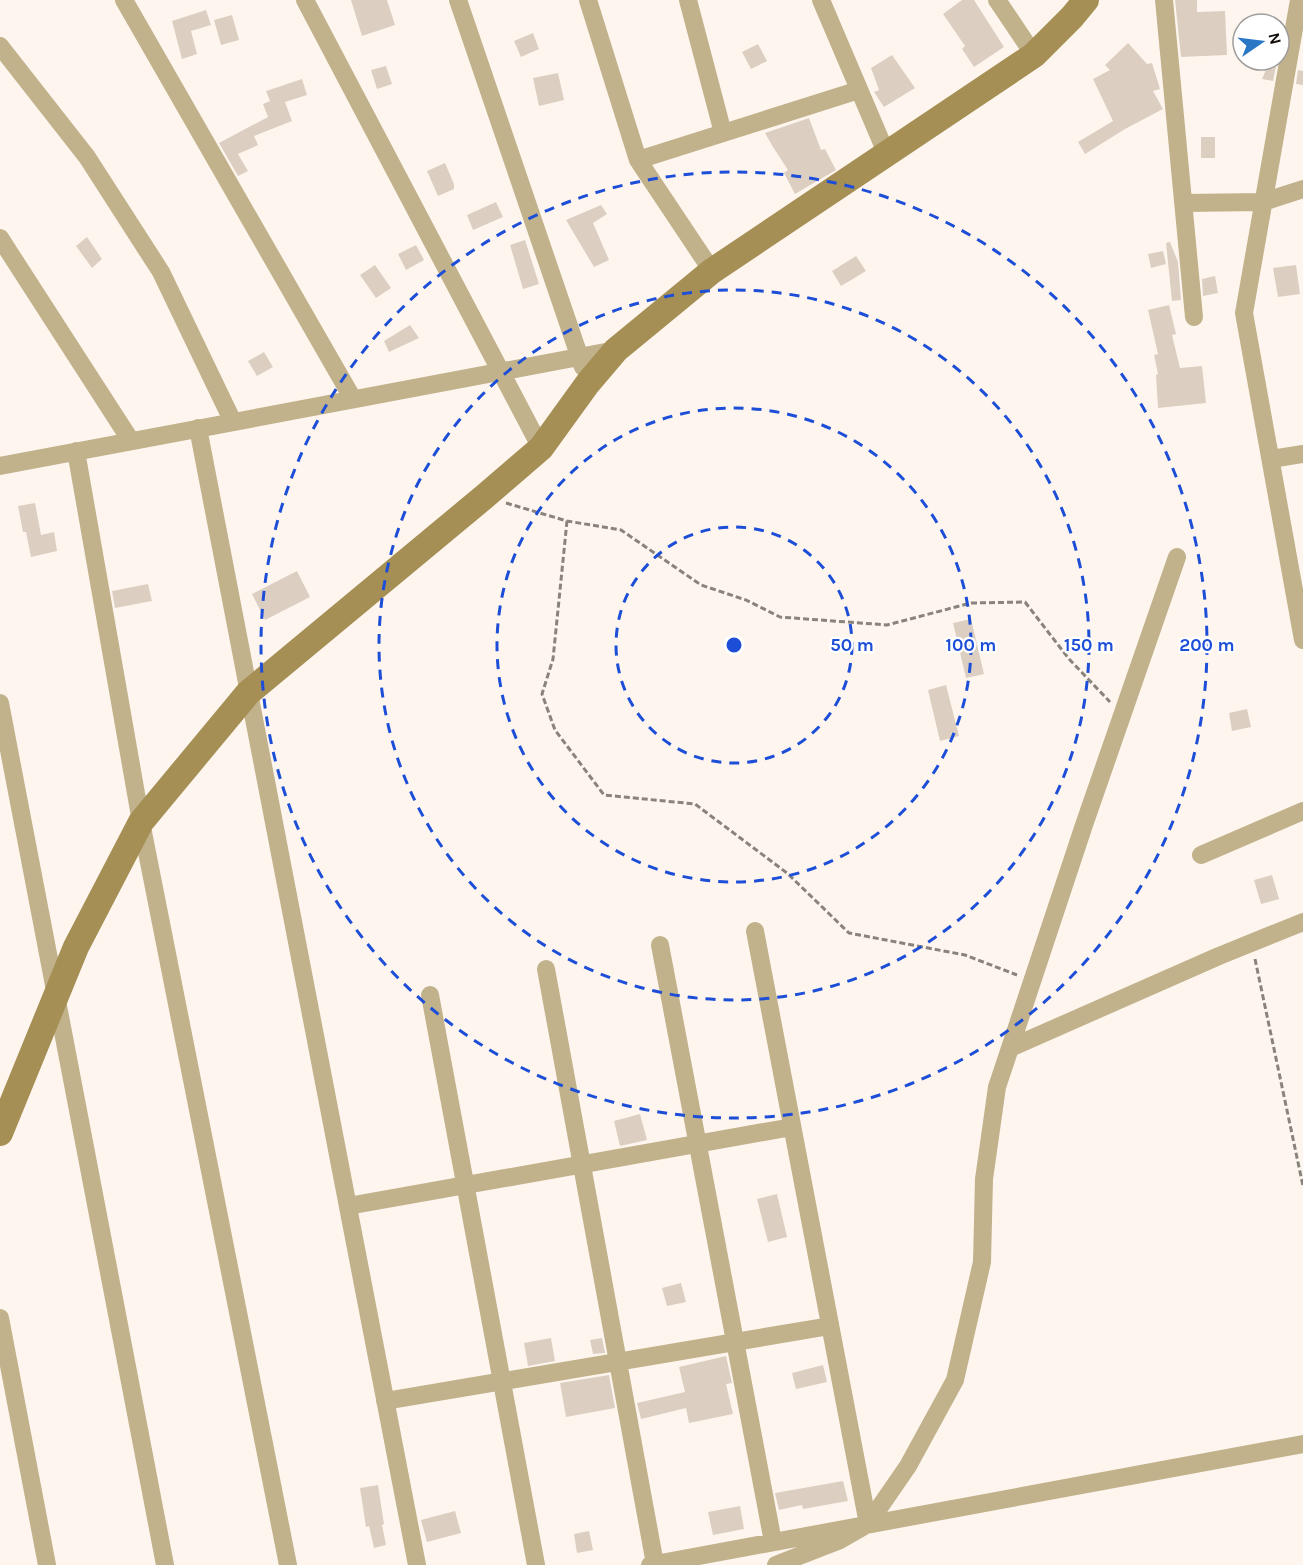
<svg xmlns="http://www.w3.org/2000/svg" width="1303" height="1565" viewBox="0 0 1303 1565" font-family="Karla,sans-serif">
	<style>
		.building { fill: #dccfc2 }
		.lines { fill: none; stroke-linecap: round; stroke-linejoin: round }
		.path { stroke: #89837d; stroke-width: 3; stroke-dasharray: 6 3; stroke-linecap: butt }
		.street { stroke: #c1b28c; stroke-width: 18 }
		.secondary { stroke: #a68f55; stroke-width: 26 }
		.ring { fill: none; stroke: #1d4ed8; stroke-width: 3; stroke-dasharray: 10 8 }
		.centre { fill: #1d4ed8; stroke: #fff; stroke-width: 3 }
		.ring-label { font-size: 18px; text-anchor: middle; font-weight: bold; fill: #1d4ed8; stroke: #fff; stroke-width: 4.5; stroke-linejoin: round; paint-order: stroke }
	</style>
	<rect width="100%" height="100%" fill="#fef6ee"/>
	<path class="building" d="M351,0H387L395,25L362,36Z
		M962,0H974L1004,47L974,67L962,49L965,46L943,14Z
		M1175,0H1197V12L1225,11L1227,55L1181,57Z
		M206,10L211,25L191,31L197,54L182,59L172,21Z
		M232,15L239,40L221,45L214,20Z
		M533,33L539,49L521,57L514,41Z
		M1128,43L1147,64L1152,63L1160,89L1153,91L1163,109L1125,129L1085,154L1078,142L1113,121L1093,79L1110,70L1105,65Z
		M758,44L767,61L751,69L742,52Z
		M892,55L915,88L884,107L874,92L879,90L871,68Z
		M1268,65L1276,66L1273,81L1262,79Z
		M386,66L392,84L377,89L371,70Z
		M1298,70L1303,71V85L1296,84Z
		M558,73L564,100L539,106L533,78Z
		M302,79L307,95L285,102L292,121L254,136L258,145L238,154L248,171L238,176L219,143L268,117L263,104L270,101L266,91Z
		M809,118L821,150L825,149L836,170L795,194L784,173L788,170L773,147L765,133Z
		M1201,137H1215V158H1201Z
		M445,163L454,184V189L438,196L427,171Z
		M496,202L503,217L473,230L467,215Z
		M601,205L607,214L593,223L609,260L594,267L566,220Z
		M87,237L102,259L92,268L76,246Z
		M525,240L539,284L523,289L510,245Z
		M1170,242L1178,262L1181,300L1172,301L1166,243Z
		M416,245L424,260L406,270L398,254Z
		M1163,251L1166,264L1151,268L1148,254Z
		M856,256L866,271L841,286L832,271Z
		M375,265L391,288L376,298L360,275Z
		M1296,265L1300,294L1278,297L1273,268Z
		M1215,276L1218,293L1203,296L1202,279Z
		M1169,305L1176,334L1172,335L1180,368L1202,366L1206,403L1158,408L1156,375L1158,374L1154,355L1158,354L1148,310Z
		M410,325L419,338L389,352L384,341Z
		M264,352L273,367L257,376L248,361Z
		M35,503L41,535L54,532L57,551L31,557L26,532H23L18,506Z
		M297,571L310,597L265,620L252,594Z
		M148,584L152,601L115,608L112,591Z
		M971,619L984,674L966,678L953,623Z
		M946,685L959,736L940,741L928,690Z
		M1247,709L1251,727L1232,731L1229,713Z
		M1272,875L1279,899L1261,904L1254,880Z
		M640,1114L647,1140L620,1146L614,1121Z
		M777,1194L787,1237L768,1242L757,1199Z
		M681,1283L686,1302L667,1306L662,1288Z
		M551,1338L555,1361L528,1366L524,1343Z
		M602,1338L605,1353L593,1354L590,1340Z
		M726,1356L732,1383L726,1384L733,1414L689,1423L686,1408L641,1419L637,1403L685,1392L679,1367Z
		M823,1365L827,1382L796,1389L792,1373Z
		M609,1375L615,1408L566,1417L560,1383Z
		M843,1481L848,1501L803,1509L802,1505L779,1510L775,1493Z
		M378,1485L384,1524L382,1525L386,1545L374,1548L369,1526L366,1527L360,1488Z
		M740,1506L744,1529L713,1535L708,1512Z
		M455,1511L461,1533L427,1542L421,1520Z
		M589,1531L593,1550L577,1553L574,1534Z"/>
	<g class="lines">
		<path class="path" d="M506,503L567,521L621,530L701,585L746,600L780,617L887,625L971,603L1025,602L1069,659L1110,702
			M567,521L553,659L542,694L555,730L604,795L695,804L787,873L849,933L965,955L1017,975
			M1255,959L1303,1186"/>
		<path class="street" d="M124,0L353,399
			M305,0L541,448
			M458,0L583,367
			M588,0L638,160L712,271
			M688,0L723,133
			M821,0L887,155
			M997,0L1034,55
			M1164,0L1194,317
			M1299,0L1244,313L1303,640
			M0,46L87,157L161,272L233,422
			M638,160L859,90
			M1184,203L1263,202L1303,189
			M0,238L131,441
			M198,428L417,1565
			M76,451L141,822L288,1565
			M1271,459L1303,454
			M0,466L616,350
			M0,703L165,1565
			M1201,855L1303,811
			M755,931L868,1524
			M660,945L773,1542
			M546,969L655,1564
			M430,995L536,1565
			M1010,1048L1084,825L1177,557
			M348,1206L792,1127
			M0,1318L47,1565
			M385,1401L830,1326
			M650,1565L1303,1444
			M776,1565L840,1540L868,1524L908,1466L955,1380L982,1262L984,1179L997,1087L1010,1048L1219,956L1303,922"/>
		<path class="secondary" d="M0,1133L76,947L141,822L248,693L484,497L541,448L588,383L616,350L712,271L1034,55L1072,17L1086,0"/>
	</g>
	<g class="ring">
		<circle cx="734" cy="645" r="118"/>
		<circle cx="734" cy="645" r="237"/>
		<circle cx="734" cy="645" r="355"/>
		<circle cx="734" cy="645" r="473"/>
	</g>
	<circle cx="734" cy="645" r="9" class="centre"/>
	<g class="ring-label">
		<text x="852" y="651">50 m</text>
		<text x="971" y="651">100 m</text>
		<text x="1089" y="651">150 m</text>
		<text x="1207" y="651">200 m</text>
	</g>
	<g transform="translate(1261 42) rotate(76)"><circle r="28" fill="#ffffff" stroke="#9f9d9c" stroke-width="1.5"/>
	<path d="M0-4.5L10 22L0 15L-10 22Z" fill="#2a77c6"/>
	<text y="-9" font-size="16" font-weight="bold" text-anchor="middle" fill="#0f0b07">N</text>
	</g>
</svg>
